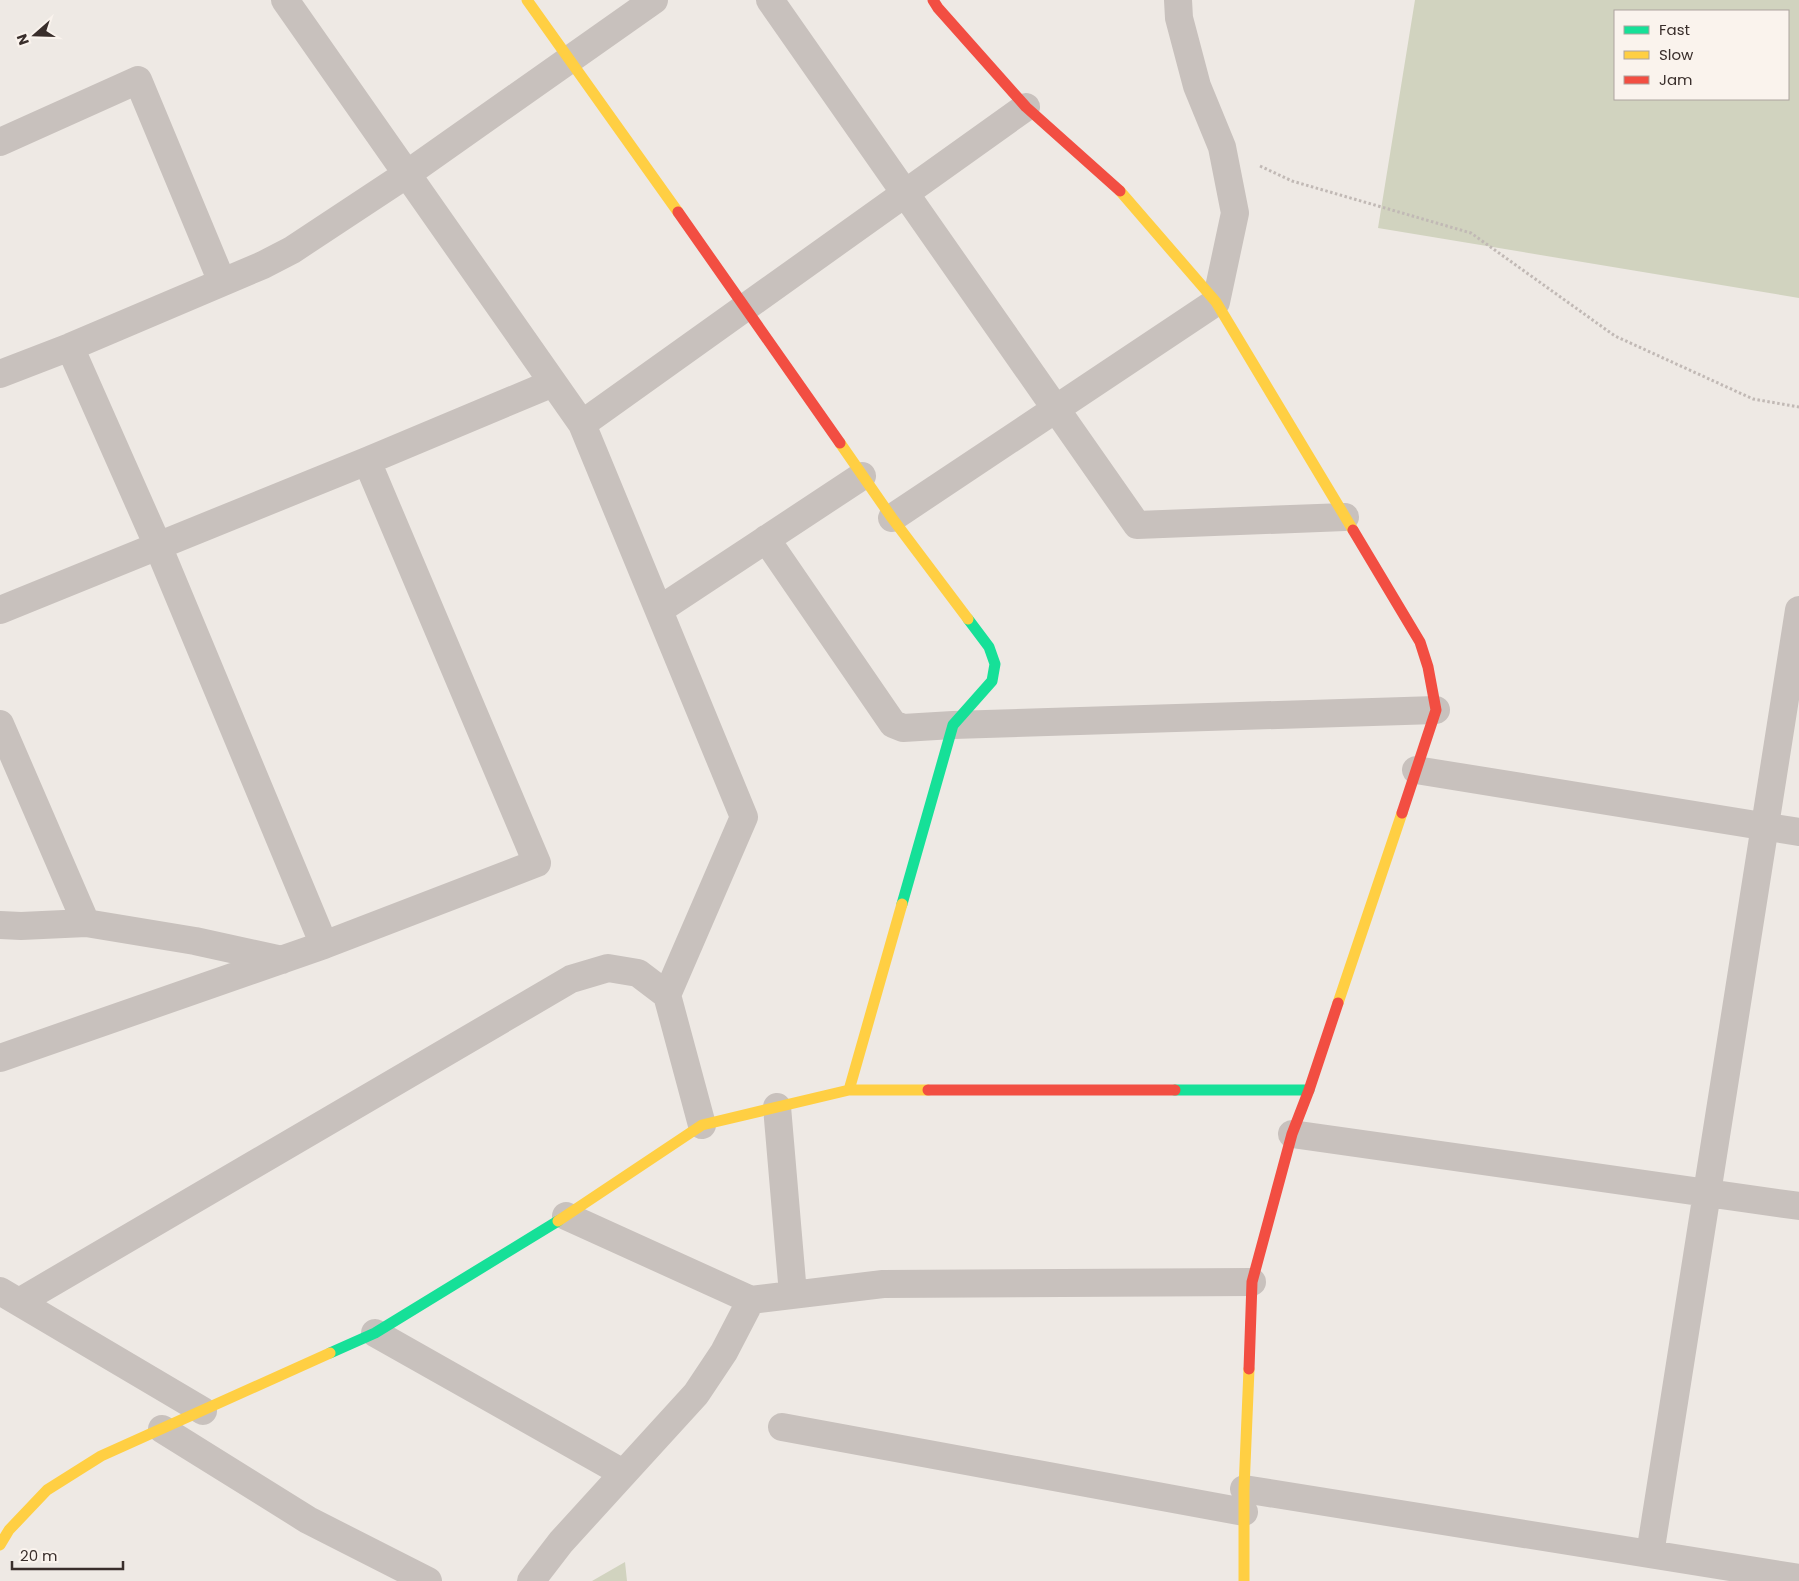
<svg xmlns="http://www.w3.org/2000/svg" width="1799" height="1581" viewBox="0 0 1799 1581" font-family="Poppins,sans-serif">
	<style>
		.green { fill: #d1d3bf; fill-rule: evenodd }
		.lines { fill: none; stroke-linecap: round; stroke-linejoin: round }
		.path { stroke: #c1b9b5; stroke-width: 3; stroke-dasharray: 2.5 2.5; stroke-linecap: butt }
		.street { stroke: #c8c1bd; stroke-width: 28 }
		.fast { stroke: #16e098; stroke-width: 11 }
		.slow { stroke: #ffcf43; stroke-width: 11 }
		.jam { stroke: #f24e42; stroke-width: 11 }
	</style>
	<rect width="100%" height="100%" fill="#eee9e4"/>
	<path class="green" d="M1415,0H1799V298L1378,228ZM1788,11V99H1615V11Z
		M625,1562L627,1581H592Z"/>
	<g class="lines">
		<path class="path" d="M1260,166L1292,181L1471,233L1615,336L1753,399L1799,407"/>
		<path class="street" d="M285,0L582,424L744,817L667,995
			M770,0L1137,525L1345,517
			M0,142L138,80L222,282
			M70,347L158,546L324,945
			M0,374L70,347L263,265L292,250L407,174L654,0
			M582,424L1026,107
			M892,518L1216,302L1235,213L1222,147L1197,86L1179,18L1178,0
			M766,539L893,724L903,728L953,725L1436,710
			M0,610L367,461L553,383
			M659,610L862,476
			M0,724L86,923
			M1416,770L1799,832
			M0,925L21,926L86,923L195,941L282,960
			M0,1058L324,945L537,863L367,461
			M777,1107L793,1294
			M1292,1134L1799,1206
			M566,1216L751,1300L883,1284L1252,1282
			M0,1291L203,1411
			M19,1302L571,979L608,968L638,973L667,995L702,1125
			M375,1333L623,1473
			M782,1427L1244,1512
			M162,1429L308,1520L428,1581
			M1244,1489L1799,1578
			M1650,1554L1799,610
			M531,1581L561,1542L696,1394L724,1352L751,1300"/>
		<path class="fast" d="M902,904L953,725L992,681L995,664L989,647L968,619
			M1175,1090H1309
			M330,1353L375,1333L558,1221"/>
		<path class="slow" d="M527,0L678,212
			M1120,191L1216,302L1353,530
			M840,443L892,518L968,619
			M1338,1003L1402,813
			M849,1090L902,904
			M558,1221L702,1125L849,1090H928
			M0,1545L9,1530L47,1490L101,1456L330,1353
			M1244,1581V1489L1249,1369"/>
		<path class="jam" d="M933,0L938,8L1026,107L1120,191
			M678,212L840,443
			M1353,530L1420,642L1428,667L1436,710L1402,813
			M928,1090H1175
			M1249,1369L1252,1282L1292,1134L1309,1090L1338,1003"/>
	</g>
	<rect x="1614" y="10" width="175" height="90" fill="#faf3ed" stroke="#ada49f"/>
	<rect x="1624" y="26" width="25" height="8" fill="#16e098" stroke="#ada49f"/>
	<text x="1659" y="35" font-size="15" fill="#392e2b">Fast</text>
	<rect x="1624" y="51" width="25" height="8" fill="#ffcf43" stroke="#ada49f"/>
	<text x="1659" y="60" font-size="15" fill="#392e2b">Slow</text>
	<rect x="1624" y="76" width="25" height="8" fill="#f24e42" stroke="#ada49f"/>
	<text x="1659" y="85" font-size="15" fill="#392e2b">Jam</text>
	<g transform="translate(35 35) rotate(250)" stroke="#faf3ed" stroke-width="4" paint-order="stroke">
	<path d="M0-4L9 19L0 12L-9 19Z" fill="#392e2b"/>
	<text y="-8" font-size="14" font-weight="bold" text-anchor="middle" fill="#392e2b">N</text>
	</g>
	<path d="M12 1561v8h111v-8" fill="none" stroke="#392e2b" stroke-width="2.5"/>
	<text x="20" y="1561" font-size="15" fill="#392e2b" stroke="#faf3ed" stroke-width="4" paint-order="stroke">20 m</text>
</svg>
